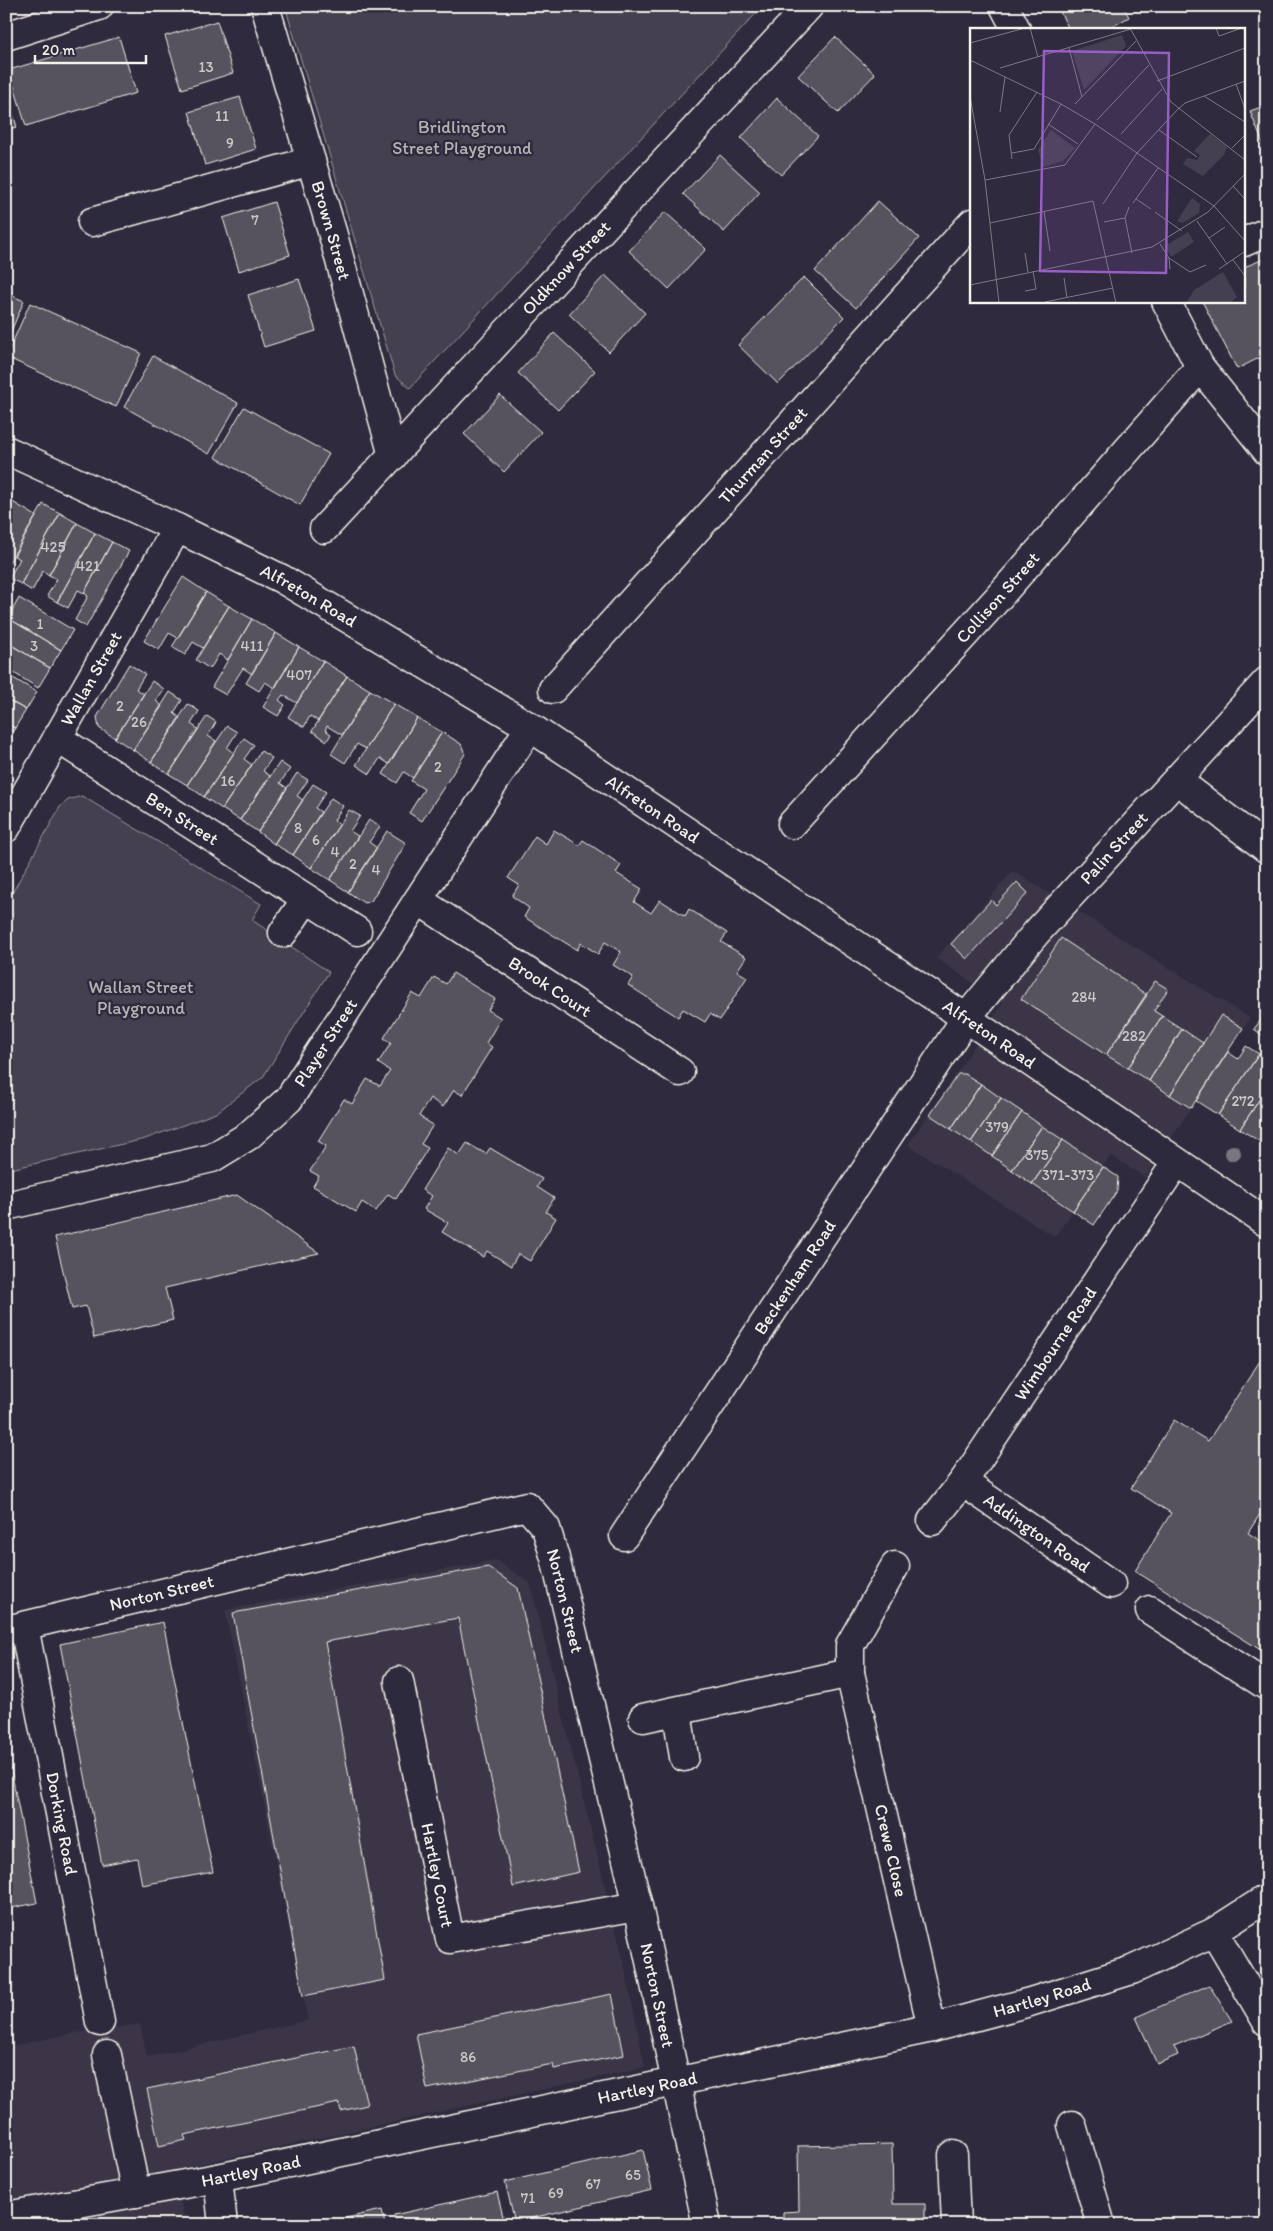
<svg xmlns="http://www.w3.org/2000/svg" width="1273" height="2231" font-family="Itim,sans-serif">
	<style>
		.built { fill: #3b3647 }
		.green { fill: #454050; stroke: #9c989c }
		.building { fill: #56525f; stroke: #f4f1e8 }
		.lines { fill: none; stroke-linecap: round; stroke-linejoin: round }
		.minor-casing { stroke: #f4f1e8; stroke-width: 31 }
		.major-casing { stroke: #f4f1e8; stroke-width: 31 }
		.minor { stroke: #2f2a3d; stroke-width: 28 }
		.major { stroke: #2f2a3d; stroke-width: 28 }
		.tree { fill: #7a757e }
		.labels { text-anchor: middle; stroke-width: 5; stroke-linejoin: round; paint-order: stroke }
		.number-label { font-size: 15px; fill: #ccc9c6 }
		.park-label { font-size: 18px; fill: #b7b3b3; stroke: #2f2a3d }
		.street-label { font-size: 18px; fill: #f4f1e8; stroke: #2f2a3d }
		.inset-road { fill: none; stroke: #7e7a81; stroke-width: 1 }
		.view { fill: #995dc9; fill-opacity: 0.15; stroke: #995dc9; stroke-width: 2.5 }
		.inset-edge { fill: none; stroke: #f4f1e8; stroke-width: 2.5 }
	</style>
	<rect width="100%" height="100%" fill="#2f2a3d"/>
	<filter id="ink" filterUnits="userSpaceOnUse"><feTurbulence type="fractalNoise" baseFrequency=".02" numOctaves="2"/><feDisplacementMap in="SourceGraphic" scale="10" xChannelSelector="R" yChannelSelector="G"/><feConvolveMatrix kernelMatrix="1 2 1 2 8 2 1 2 1" color-interpolation-filters="sRGB"/></filter>
	<g filter="url(#ink)">
		<!-- built -->
		<path class="built" d="M1013 871 1250 1018 1145 1178 1111 1155 1055 1237 908 1145 1003 1003 936 958Z
			M496 1560 530 1583 623 1959 645 2067 173 2170 186 2225H6V2047L76 2033 140 2024 147 2057 308 2020 225 1610Z"/>
		<!-- green -->
		<path class="green" d="M285 6H763L410 388 395 375Z
			M82 796 261 904 252 920 329 972 263 1077 216 1113 145 1139 6 1170V904L60 807 68 800Z"/>
		<!-- building -->
		<path class="building" d="M1057 6H1123L1129 17 1108 29H1069Z
			M217 21 233 73 182 89 165 36Z
			M119 37 136 93 26 126 9 70Z
			M835 37 875 74 838 113 798 76Z
			M6 91 17 127 6 130Z
			M240 97 256 149 205 165 189 112Z
			M777 98 818 136 781 175 741 138Z
			M1267 105V154L1250 111Z
			M720 155 760 192 724 232 683 194Z
			M878 201 919 238 856 308 815 271Z
			M274 202 290 255 239 271 223 218Z
			M665 212 706 249 669 289 629 251Z
			M1264 259 1267 264V354L1237 369 1202 301H1244V267Z
			M605 275 645 313 609 352 569 314Z
			M804 277 844 317 778 384 738 345Z
			M299 279 316 331 264 347 248 295Z
			M6 293 24 301 6 343Z
			M30 303 141 353 116 407 6 357Z
			M554 333 595 371 558 410 518 373Z
			M153 356 238 403 209 454 124 407Z
			M500 395 541 432 504 472 464 434Z
			M244 407 329 454 300 505 215 457Z
			M11 501 36 516 6 568V509Z
			M43 504 60 513 21 584 9 578 20 559 14 556Z
			M60 513 77 523 49 575 43 571 32 591 21 584Z
			M77 523 95 533 57 602 47 596 57 579 49 575Z
			M95 533 112 542 84 593 78 590 68 608 57 602Z
			M112 542 129 551 86 627 75 620 88 596 84 593Z
			M183 577 206 592 178 638 169 633 159 650 144 641Z
			M206 592 229 606 203 648 193 642 185 655 172 647Z
			M19 598 73 630 61 650 8 618Z
			M229 606 252 619 228 660 219 654 210 669 196 660Z
			M8 618 61 650 50 668 6 642Z
			M252 619 276 633 252 674 243 668 226 695 212 687Z
			M276 633 299 647 275 688 265 682 259 691 246 683Z
			M6 642 50 668 38 688 6 668Z
			M299 647 323 661 297 703 283 695 279 700 285 705 278 716 263 707Z
			M323 661 347 676 318 721 310 716 304 727 288 717Z
			M129 664 145 674 136 689 144 694 115 738 99 728 97 717Z
			M6 674 37 692 26 710 6 699Z
			M347 676 370 690 342 735 327 726 325 730 331 734 327 741 312 731Z
			M152 681 164 689 156 701 162 706 133 750 115 738Z
			M370 690 394 704 366 749 357 744 345 763 331 754Z
			M170 692 182 700 174 713 180 718 151 762 133 750Z
			M6 699 26 710 15 728 6 723Z
			M188 704 199 711 191 724 198 729 169 774 151 762Z
			M394 704 417 718 389 764 380 758 370 774 356 765Z
			M207 716 216 722 208 736 216 741 187 785 169 774Z
			M417 718 442 732 413 778 404 772 397 783 383 774Z
			M6 723 15 728 6 743Z
			M227 726 237 732 227 748 234 753 204 797 187 785Z
			M442 732 461 744 465 754 422 821 409 813 424 789 411 781Z
			M244 738 254 745 244 759 252 765 222 809 204 797Z
			M261 751 272 758 263 771 270 776 240 820 222 809Z
			M280 762 290 769 280 783 287 788 258 832 240 820Z
			M297 773 308 780 297 796 303 800 274 844 258 832Z
			M313 784 326 792 315 808 321 812 293 855 274 844Z
			M331 798 343 806 334 820 340 824 311 868 293 855Z
			M349 810 360 816 350 831 358 836 330 880 311 868Z
			M369 820 380 827 369 842 377 848 348 892 330 880Z
			M554 830 579 845 583 840 621 865 616 873 642 889 634 902 651 913 660 900 685 916 689 909 727 933 721 942 746 957 737 971 747 977 720 1020 710 1014 705 1022 683 1009 678 1017 628 985 633 977 613 965 621 952 605 942 598 954 581 943 577 950 524 917 529 908 512 896 519 885 508 878 535 836 546 844Z
			M387 831 406 843 371 901 364 903 348 892Z
			M1017 882 1028 893 967 959 951 944 991 900 996 905Z
			M1061 938 1147 995 1106 1055 1021 999Z
			M453 973 495 999 488 1010 501 1018 486 1043 492 1047 462 1095 454 1090 443 1107 430 1098 419 1116 433 1125 421 1144 428 1148 396 1199 388 1194 376 1211 362 1202 356 1212 313 1186 319 1176 310 1171 326 1146 318 1141 344 1099 352 1104 367 1079 380 1086 390 1071 378 1063 391 1043 384 1038 412 993 421 998 434 977 446 984Z
			M1155 981 1168 989 1154 1011 1162 1016 1128 1068 1106 1055Z
			M1266 1013 1267 1014V1039L1254 1029Z
			M1221 1015 1243 1028 1191 1108 1170 1095Z
			M1162 1016 1182 1029 1149 1081 1128 1068Z
			M1182 1029 1203 1043 1170 1095 1149 1081Z
			M1246 1046 1259 1054 1218 1115 1196 1101 1228 1052 1238 1059Z
			M1259 1054 1267 1059V1073L1265 1076 1267 1077V1088L1240 1129 1218 1115Z
			M958 1074H965L981 1084 951 1129 930 1115Z
			M981 1084 1001 1098 971 1142 951 1129Z
			M1267 1088V1136L1262 1143 1240 1129Z
			M1001 1098 1022 1112 992 1156 971 1142Z
			M1022 1112 1042 1126 1012 1170 992 1156Z
			M1042 1126 1063 1140 1032 1184 1012 1170Z
			M1267 1136V1146L1262 1143Z
			M1063 1140 1103 1167 1073 1211 1032 1184Z
			M467 1143 486 1154 490 1148 542 1179 537 1187 554 1198 546 1212 556 1218 530 1261 518 1254 511 1266 487 1251 483 1257 442 1232 448 1223 424 1209 432 1196 422 1190 448 1148 459 1155Z
			M1103 1167 1118 1177 1117 1191 1094 1225 1073 1211Z
			M237 1195 319 1253 165 1288 173 1320 94 1338 86 1306 72 1309 55 1237Z
			M1267 1350V1503L1248 1533 1267 1545V1555L1259 1567 1267 1572V1654L1135 1571 1171 1513 1131 1488 1174 1420 1208 1441Z
			M488 1567 518 1588 579 1872 513 1887 458 1618 325 1642 385 1980 303 1996 233 1613Z
			M163 1622 213 1872 142 1885 137 1858 102 1865 60 1644Z
			M6 1744 37 1903 6 1909Z
			M1209 1985 1232 2021 1174 2046 1178 2055 1157 2064 1136 2017Z
			M612 1994 624 2055 554 2069 553 2064 427 2089 416 2034Z
			M354 2046 367 2105 341 2111 339 2103 184 2135 186 2140 159 2146 147 2089Z
			M892 2144 893 2204H925V2225H783V2212L799 2211 798 2146Z
			M643 2150 652 2190 515 2222 505 2182Z
			M497 2192 505 2225H396L394 2215Z
			M382 2210 385 2225H315Z"/>
		<g class="lines">
			<!-- minor casing -->
			<g class="minor-casing">
				<g id="minor">
					<path id="s1" d="M265 6 333 235 393 456"/>
					<path d="M1004 6 1016 29"/>
					<path d="M6 36 99 6"/>
					<path d="M92 222 311 161"/>
					<path d="M1244 242 1267 232"/>
					<path d="M1166 301 1200 367 1267 451"/>
					<path id="s2" d="M324 529 809 6"/>
					<path id="s3" d="M553 689 972 223"/>
					<path id="s4" d="M57 738 357 931"/>
					<path d="M1177 780 1267 849"/>
					<path id="s5" d="M792 824 998 598 1200 367"/>
					<path id="s6" d="M6 828 177 528"/>
					<path id="s7" d="M418 900 680 1072"/>
					<path d="M283 933 306 899"/>
					<path id="s8" d="M6 1206 212 1158 248 1136 289 1099 530 727"/>
					<path id="s9" d="M963 1482 1111 1584"/>
					<path id="s10" d="M932 1521 963 1482 1176 1163"/>
					<path id="s11" d="M624 1536 966 1018 1036 933 1267 681"/>
					<path id="s12" d="M895 1566 850 1645V1673L932 2028"/>
					<path d="M1150 1610 1267 1686"/>
					<path id="s13" d="M24 1626 100 2022"/>
					<path id="s14" d="M6 1630 527 1506 546 1528 555 1558 638 1906 707 2225"/>
					<path id="s15" d="M399 1681 450 1939 638 1906"/>
					<path d="M677 1712 684 1757"/>
					<path d="M643 1718 850 1673"/>
					<path d="M1214 1932 1267 2022"/>
					<path d="M107 2055 136 2193"/>
					<path d="M1072 2125 1101 2225"/>
					<path d="M953 2155 956 2225"/>
					<path d="M218 2178 223 2225"/>
					<path id="s16" d="M6 2216 218 2178 932 2028 1030 2002 1132 1970 1214 1932 1267 1898"/>
				</g>
			</g>
			<!-- major casing -->
			<g class="major-casing">
				<g id="major">
					<path id="s17" d="M6 450 177 528 282 579 530 727 966 1018 1267 1223"/>
				</g>
			</g>
			<!-- minor -->
			<use href="#minor" class="minor"/>
			<!-- major -->
			<use href="#major" class="major"/>
		</g>
		<!-- trees -->
		<circle class="tree" cx="1233" cy="1153" r="8"/>
	</g>
	<g class="labels">
		<!-- number labels -->
		<g class="number-label">
			<text x="206" y="72">13</text>
			<text x="222" y="121">11</text>
			<text x="230" y="148">9</text>
			<text x="255" y="225">7</text>
			<text x="53" y="552">425</text>
			<text x="88" y="571">421</text>
			<text x="40" y="629">1</text>
			<text x="34" y="651">3</text>
			<text x="252" y="651">411</text>
			<text x="299" y="680">407</text>
			<text x="120" y="711">2</text>
			<text x="139" y="727">26</text>
			<text x="438" y="772">2</text>
			<text x="228" y="786">16</text>
			<text x="298" y="833">8</text>
			<text x="316" y="845">6</text>
			<text x="335" y="857">4</text>
			<text x="353" y="869">2</text>
			<text x="376" y="875">4</text>
			<text x="1084" y="1002">284</text>
			<text x="1134" y="1041">282</text>
			<text x="1243" y="1106">272</text>
			<text x="997" y="1132">379</text>
			<text x="1037" y="1160">375</text>
			<text x="1068" y="1180">371-373</text>
			<text x="468" y="2062">86</text>
			<text x="633" y="2180">65</text>
			<text x="593" y="2189">67</text>
			<text x="556" y="2198">69</text>
			<text x="528" y="2203">71</text>
		</g>
		<!-- park labels -->
		<g class="park-label">
			<text x="462" y="133">Bridlington<tspan x="462" dy="21">Street Playground</tspan></text>
			<text x="141" y="993">Wallan Street<tspan x="141" dy="21">Playground</tspan></text>
		</g>
		<!-- street labels -->
		<g class="street-label">
			<text dy="6" stroke="none"><textPath href="#s1" startOffset="234">Brown Street</textPath></text>
			<text dy="6" stroke="none"><textPath href="#s2" startOffset="356">Oldknow Street</textPath></text>
			<text dy="6" stroke="none"><textPath href="#s3" startOffset="314">Thurman Street</textPath></text>
			<text dy="6" stroke="none"><textPath href="#s17" startOffset="336">Alfreton Road</textPath></text>
			<text dy="6" stroke="none"><textPath href="#s5" startOffset="306">Collison Street</textPath></text>
			<text dy="6" stroke="none"><textPath href="#s6" startOffset="172">Wallan Street</textPath></text>
			<text dy="6" stroke="none"><textPath href="#s17" startOffset="741">Alfreton Road</textPath></text>
			<text dy="6" stroke="none"><textPath href="#s4" startOffset="149">Ben Street</textPath></text>
			<text dy="6" stroke="none"><textPath href="#s11" startOffset="846">Palin Street</textPath></text>
			<text dy="6" stroke="none"><textPath href="#s7" startOffset="158">Brook Court</textPath></text>
			<text dy="6" stroke="none"><textPath href="#s17" startOffset="1146">Alfreton Road</textPath></text>
			<text dy="6" stroke="none"><textPath href="#s8" startOffset="376">Player Street</textPath></text>
			<text dy="6" stroke="none"><textPath href="#s11" startOffset="310">Beckenham Road</textPath></text>
			<text dy="6" stroke="none"><textPath href="#s10" startOffset="216">Wimbourne Road</textPath></text>
			<text dy="6" stroke="none"><textPath href="#s9" startOffset="90">Addington Road</textPath></text>
			<text dy="6" stroke="none"><textPath href="#s14" startOffset="160">Norton Street</textPath></text>
			<text dy="6" stroke="none"><textPath href="#s14" startOffset="640">Norton Street</textPath></text>
			<text dy="6" stroke="none"><textPath href="#s13" startOffset="201">Dorking Road</textPath></text>
			<text dy="6" stroke="none"><textPath href="#s12" startOffset="301">Crewe Close</textPath></text>
			<text dy="6" stroke="none"><textPath href="#s15" startOffset="198">Hartley Court</textPath></text>
			<text dy="6" stroke="none"><textPath href="#s14" startOffset="1045">Norton Street</textPath></text>
			<text dy="6" stroke="none"><textPath href="#s16" startOffset="1059">Hartley Road</textPath></text>
			<text dy="6" stroke="none"><textPath href="#s16" startOffset="654">Hartley Road</textPath></text>
			<text dy="6" stroke="none"><textPath href="#s16" startOffset="249">Hartley Road</textPath></text>
		</g>
	</g>
	<!-- overview -->
	<g transform="translate(970 28)">
		<rect width="275" height="275" fill="#2f2a3d"/>
		<path d="M152 7 156 18 114 62 102 23ZM81 102 105 120 93 133 73 139 68 122ZM240 106 257 119 254 127 233 148 213 136 217 130 227 132 230 127 224 123ZM222 170 230 176 229 185 212 195 207 193ZM218 204 224 214 201 229 195 218ZM253 244 267 269 260 275H216L224 262Z" fill="#454050"/>
		<path class="inset-road" d="M60 0 68 29M160 0 201 74 275 132M246 0 249 8 272 0M0 15 55 0M99 20 112 69M0 32 91 76 125 96 244 178 275 213M30 40 161 1M187 53 275 20M266 56 275 81M0 68 15 152 29 275M234 68 275 94M105 76 166 13M30 84 35 49M127 92 179 37M78 96 108 116M189 102 227 129M151 106 192 61M262 120 275 107M42 125 64 121 91 76M42 131 39 107 67 64M15 152 95 137 125 96M263 158 274 170M166 171 181 181M163 175 188 140M133 176 167 125 208 81 215 75 275 53M159 179 155 190 162 225M74 183 80 223M185 184 212 203M227 193 257 236M134 194 155 190M20 195 123 173 146 275M239 210 255 199M190 216 199 230 200 241M55 225 58 244M199 230 220 244 236 237M263 232 275 248M249 241 274 224M94 250 97 270M0 257 182 219 238 184 275 146M55 263 66 261 63 243M75 274 143 260"/>
		<path class="view" d="M74 23 199 25 196 245 70 243Z"/>
		<rect width="275" height="275" class="inset-edge"/>
	</g>
	<!-- margin -->
	<rect width="1273" height="2231" fill="none" stroke="#2f2a3d" stroke-width="25"/>
	<rect x="12" y="12" width="1248" height="2206" fill="none" stroke="#f4f1e8" stroke-width="2" filter="url(#ink)"/>
	<!-- scale -->
	<path d="M35 55v8h111v-8" fill="none" stroke="#f4f1e8" stroke-width="2.5"/>
	<text x="42" y="55" font-size="15" fill="#f4f1e8" stroke="#2f2a3d" stroke-width="4" paint-order="stroke">20 m</text>
</svg>
